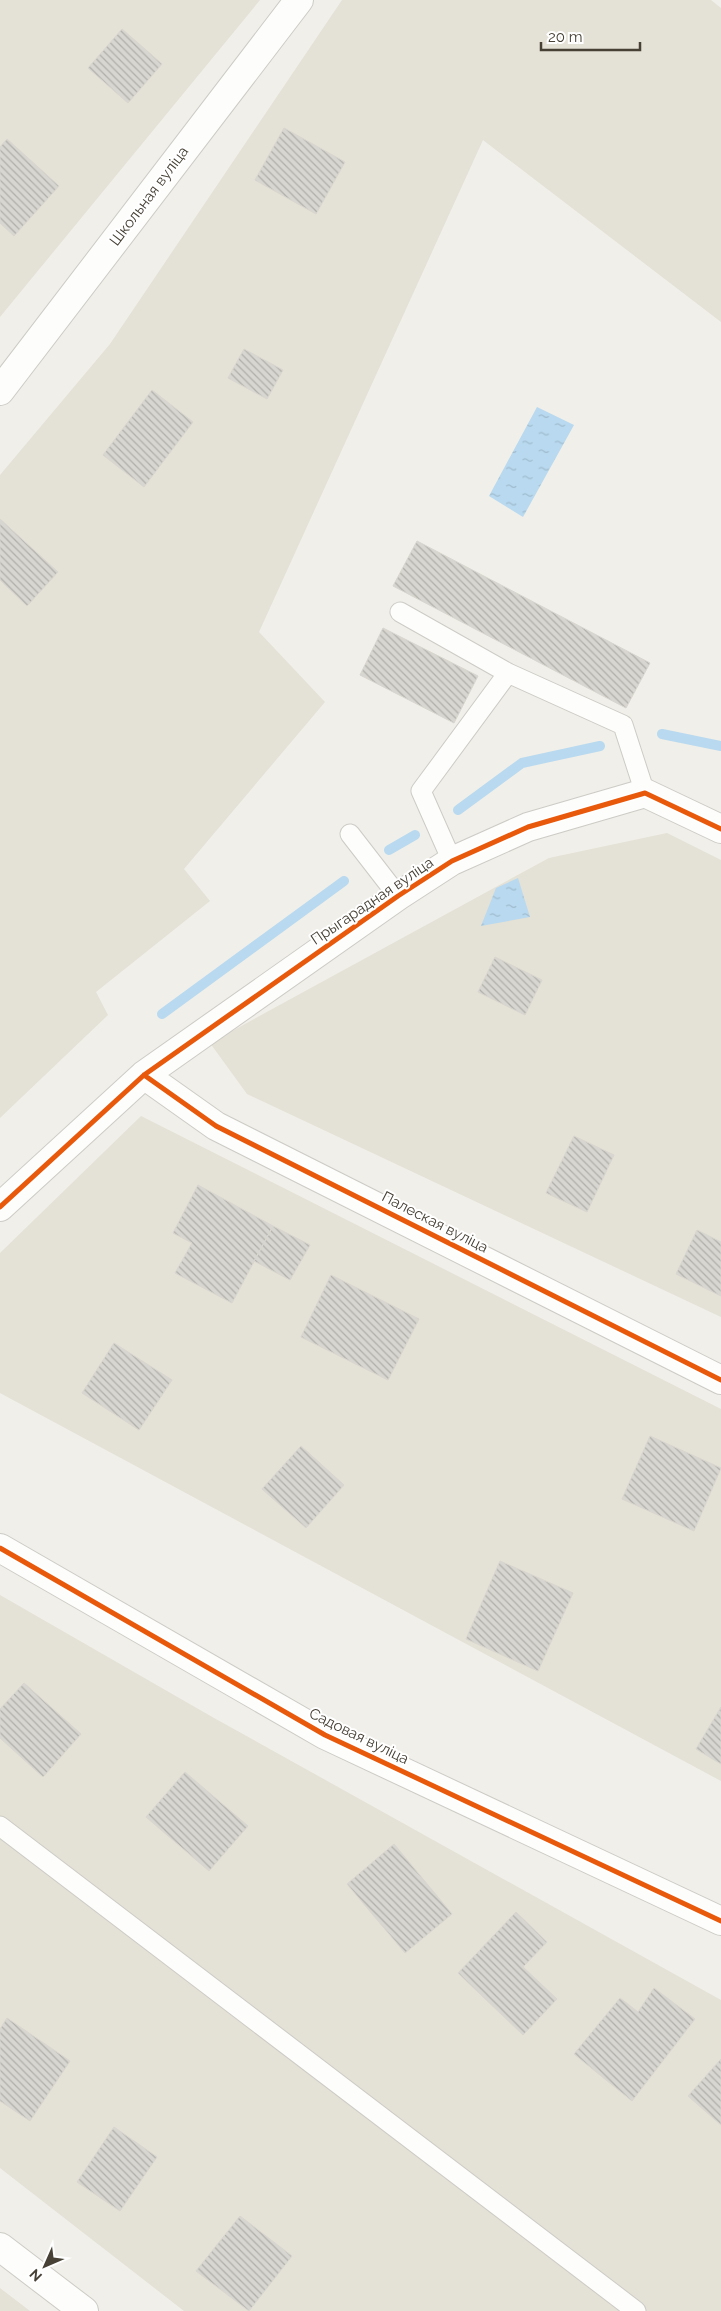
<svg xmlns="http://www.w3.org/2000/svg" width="721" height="2311" font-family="Raleway,sans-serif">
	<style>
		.residential { fill: #e4e1d6 }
		.water { fill: url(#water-ripples) }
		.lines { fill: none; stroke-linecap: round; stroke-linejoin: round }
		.stream { stroke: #b8d9ef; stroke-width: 10 }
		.building { fill: url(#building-back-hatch); stroke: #d8d6cf }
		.service-casing { stroke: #cdcbc5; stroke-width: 21 }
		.minor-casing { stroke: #cdcbc5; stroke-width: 30 }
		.service { stroke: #fdfdfc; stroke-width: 19 }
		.minor { stroke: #fdfdfc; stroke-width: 28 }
		.cycleway-casing { stroke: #fff; stroke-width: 8 }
		.cycleway { stroke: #e8590c; stroke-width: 5 }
		.labels { text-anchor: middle; stroke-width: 4; stroke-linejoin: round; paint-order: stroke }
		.street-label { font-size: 15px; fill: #464035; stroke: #fff }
	</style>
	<defs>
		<pattern id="water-ripples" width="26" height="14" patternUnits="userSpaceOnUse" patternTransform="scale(1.25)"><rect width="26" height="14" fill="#b8d9ef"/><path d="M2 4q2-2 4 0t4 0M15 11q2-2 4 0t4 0" fill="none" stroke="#a0bbce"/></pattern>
		<pattern id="building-back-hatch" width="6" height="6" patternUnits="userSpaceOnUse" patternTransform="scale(1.25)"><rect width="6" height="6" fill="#d8d6d0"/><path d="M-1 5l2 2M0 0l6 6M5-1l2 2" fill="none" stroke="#b1afaa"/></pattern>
	</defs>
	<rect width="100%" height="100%" fill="#f0efe9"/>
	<!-- residential -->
	<path class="residential" d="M0 0H260L0 317Z
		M342 0H711L721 8V322L483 140 259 632 325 702 184 869 210 901 96 992 108 1015 0 1118V475L110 344Z
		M667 833 721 860V1317L247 1094 210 1043 549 858Z
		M141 1116 721 1409V1781L0 1393V1253Z
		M0 1595 214 1718 721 2000V2311H184L0 2168Z
		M0 2288 30 2311H0Z"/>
	<!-- water -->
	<path class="water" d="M537 407 574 425 523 517 489 496Z
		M518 878 530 917 481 926 496 888Z"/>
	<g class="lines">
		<!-- stream -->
		<path class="stream" d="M662 734 721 746
			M458 810 522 763 600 746
			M389 850 415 835
			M162 1014 344 881"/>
	</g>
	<!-- building -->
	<path class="building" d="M122 29 162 64 128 103 88 68Z
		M284 128 345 162 316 214 255 180Z
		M7 139 59 186 14 236 0 223V147Z
		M244 349 283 370 267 399 228 378Z
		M152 390 193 422 144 487 103 455Z
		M0 519 58 572 27 606 0 580Z
		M417 541 650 663 626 708 393 586Z
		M383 628 478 676 454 723 360 675Z
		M495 957 542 980 525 1015 478 992Z
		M574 1136 614 1155 587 1212 546 1193Z
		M198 1185 273 1226 232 1303 175 1273 192 1243 173 1233Z
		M273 1226 310 1245 290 1280 254 1261Z
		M697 1230 721 1242V1296L676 1274Z
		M331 1275 419 1319 388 1380 301 1337Z
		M114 1343 172 1380 139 1430 82 1393Z
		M650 1436 721 1468 694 1531 622 1499Z
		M301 1446 344 1485 306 1528 262 1489Z
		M500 1561 573 1593 538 1671 466 1639Z
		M24 1683 81 1734 43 1777 0 1738V1709Z
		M721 1707V1764L696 1749Z
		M185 1772 248 1826 209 1871 146 1817Z
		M394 1844 452 1914 405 1953 347 1884Z
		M516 1912 547 1942 523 1967 557 1999 523 2035 458 1973Z
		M654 1988 695 2019 632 2101 574 2054 620 1998 638 2012Z
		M7 2018 70 2061 30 2121 0 2101V2029Z
		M721 2059V2125L688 2096Z
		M114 2127 157 2157 120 2211 77 2182Z
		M240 2216 292 2256 249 2311 196 2271Z"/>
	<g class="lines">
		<!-- service casing -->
		<g class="service-casing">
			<path id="service" d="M400 612 508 673 623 725 645 793
				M350 834 398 896
				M452 861 421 791 508 673
				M0 1826 636 2311"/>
		</g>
		<!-- minor casing -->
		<g class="minor-casing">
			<path id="minor" d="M0 391 299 0
				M144 1075 216 1126 721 1380
				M0 1207 144 1075 398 896 452 861 528 827 645 793 721 829
				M0 1548 325 1735 721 1921
				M0 2247 84 2311"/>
		</g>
		<!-- service -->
		<use href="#service" class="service"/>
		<!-- minor -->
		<use href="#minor" class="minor"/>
		<!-- cycleway casing -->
		<g class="cycleway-casing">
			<path id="cycleway" d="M144 1075 216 1126 721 1380
				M0 1207 144 1075 398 896 452 861 528 827 645 793 721 829
				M0 1548 325 1735 721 1921"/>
		</g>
		<!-- cycleway -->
		<use href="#cycleway" class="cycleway"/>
	</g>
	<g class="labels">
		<!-- street labels -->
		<g class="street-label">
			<text transform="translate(149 196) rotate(-53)" y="5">Школьная вуліца</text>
			<text transform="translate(372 901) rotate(-34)" y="5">Прыгарадная вуліца</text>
			<text transform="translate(435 1222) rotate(27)" y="5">Палеская вуліца</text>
			<text transform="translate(359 1736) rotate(26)" y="5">Садовая вуліца</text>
		</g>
	</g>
	<!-- north arrow -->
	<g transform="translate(45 2266) rotate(225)" stroke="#ffffff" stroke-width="4" paint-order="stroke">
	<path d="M0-4L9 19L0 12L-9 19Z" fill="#464035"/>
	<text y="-8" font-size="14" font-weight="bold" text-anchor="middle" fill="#464035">N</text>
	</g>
	<!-- scale -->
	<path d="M541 42v8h99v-8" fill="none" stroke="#464035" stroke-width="2.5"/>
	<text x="548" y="42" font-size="15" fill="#464035" stroke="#ffffff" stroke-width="4" paint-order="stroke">20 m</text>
</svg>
